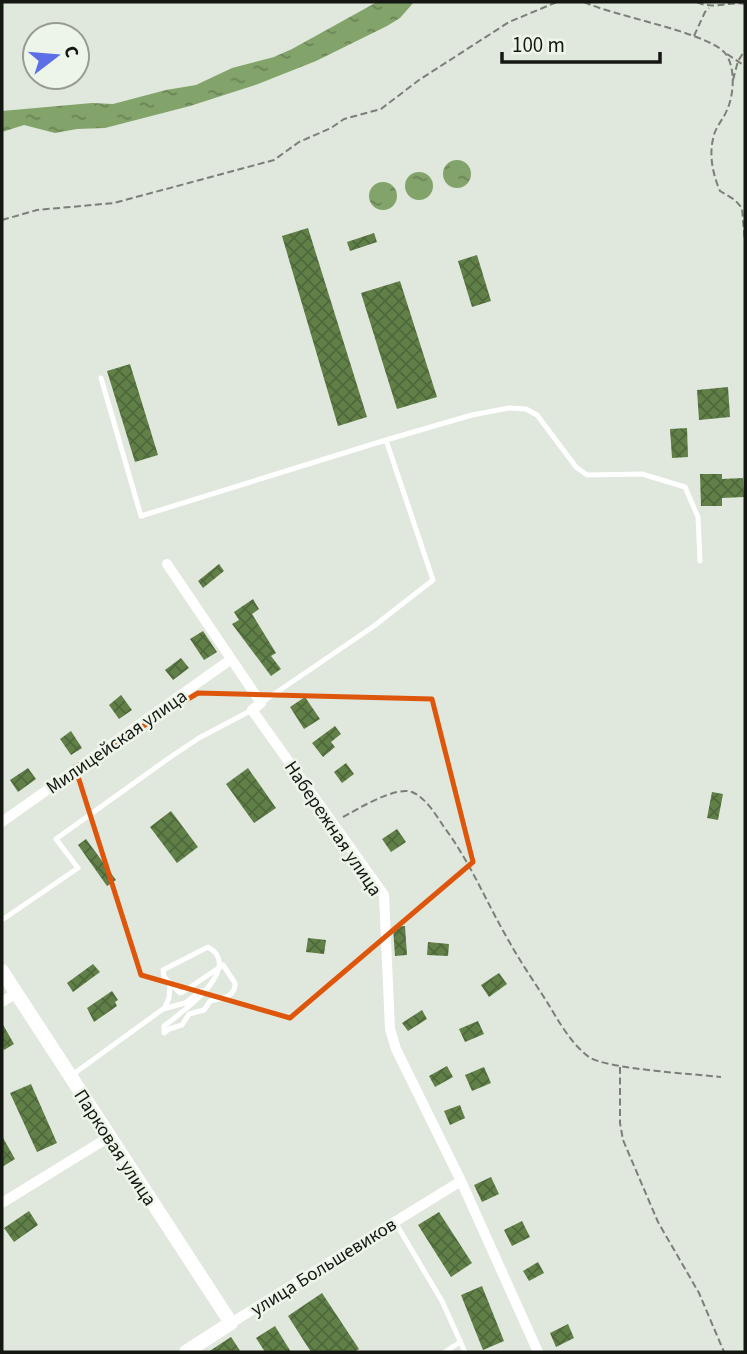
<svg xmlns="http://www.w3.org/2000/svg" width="747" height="1354" font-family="'Source Sans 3',sans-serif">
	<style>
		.water { fill: url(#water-ripples) }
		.building { fill: url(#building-cross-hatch) }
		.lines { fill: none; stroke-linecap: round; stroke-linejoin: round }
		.path { stroke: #7b7f78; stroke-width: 2; stroke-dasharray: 7 3.5; stroke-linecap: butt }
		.service { stroke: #fff; stroke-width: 5 }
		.minor { stroke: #fff; stroke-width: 10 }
		.tertiary { stroke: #fff; stroke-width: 14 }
		.marked { fill: none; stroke: #dd560c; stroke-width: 5; stroke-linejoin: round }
		.labels { text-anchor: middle; stroke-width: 5; stroke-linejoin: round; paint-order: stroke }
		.street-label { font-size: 19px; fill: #151713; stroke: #edf5e9 }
	</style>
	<defs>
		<pattern id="water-ripples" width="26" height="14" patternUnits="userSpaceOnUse" patternTransform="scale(1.75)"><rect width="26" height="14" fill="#82a36a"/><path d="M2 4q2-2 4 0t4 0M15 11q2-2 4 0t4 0" fill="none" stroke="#698456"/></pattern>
		<pattern id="building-cross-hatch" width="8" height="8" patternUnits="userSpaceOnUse" patternTransform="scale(1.75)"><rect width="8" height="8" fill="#618048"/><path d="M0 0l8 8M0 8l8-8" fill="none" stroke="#4f683b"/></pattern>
	</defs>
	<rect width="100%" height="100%" fill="#e0e7dc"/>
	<!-- water -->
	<path class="water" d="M377 2H414L400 18 387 26 316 61 258 84 190 106 105 128 77 129 55 133 24 125 2 132V111L92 103 113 104 166 90 196 85 232 68 274 57 292 49Z
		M443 174a14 14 0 1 1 28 0a14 14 0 1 1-28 0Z
		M405 186a14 14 0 1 1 28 0a14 14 0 1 1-28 0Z
		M369 196a14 14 0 1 1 28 0a14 14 0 1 1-28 0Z"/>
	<!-- building -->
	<path class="building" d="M308 228 367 417 338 426 282 236Z
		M374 233 377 242 350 251 347 242Z
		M477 255 491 301 472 307 458 261Z
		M400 281 437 397 397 409 361 293Z
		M130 364 158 455 135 462 107 371Z
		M728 387 730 417 699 420 697 390Z
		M687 428 688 457 672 458 670 429Z
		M700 474H722V479L743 478 744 497 722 498V506H701Z
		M219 564 224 571 203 588 198 581Z
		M253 599 259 609 252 614 276 653 271 656 281 669 271 676 232 624 239 620 234 612Z
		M203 631 217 652 204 660 190 639Z
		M181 658 189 668 173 680 165 670Z
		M121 695 132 710 119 719 109 705Z
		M305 697 320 719 304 729 290 707Z
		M335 726 341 734 331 742 335 747 323 757 312 743Z
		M71 731 82 748 71 755 60 739Z
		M346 763 354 774 342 783 334 772Z
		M28 768 36 779 18 792 10 780Z
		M248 768 276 808 254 823 226 784Z
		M712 792 723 794 718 820 707 818Z
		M171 811 198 847 177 863 150 827Z
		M397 829 406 842 391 852 382 839Z
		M86 839 116 880 107 886 78 845Z
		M405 926 407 955 395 956 393 927Z
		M308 938 326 940 324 954 306 952Z
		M428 942 449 944 448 956 427 955Z
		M93 964 100 972 73 992 67 983Z
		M499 973 507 984 489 997 481 985Z
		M112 991 118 1000 115 1002 117 1006 94 1022 87 1008Z
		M422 1010 427 1019 408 1031 402 1023Z
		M478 1021 484 1034 465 1042 459 1029Z
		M2 1023 14 1044 4 1050 2 1046Z
		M447 1066 453 1077 435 1087 429 1076Z
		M484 1067 491 1083 472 1091 465 1075Z
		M31 1084 57 1143 37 1152 10 1093Z
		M460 1105 465 1118 450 1125 444 1111Z
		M2 1136 15 1159 2 1167Z
		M491 1177 499 1194 482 1202 474 1185Z
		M29 1211 38 1225 14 1242 4 1228Z
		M439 1212 472 1263 451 1277 418 1225Z
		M522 1221 530 1237 512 1246 504 1230Z
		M538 1262 544 1273 529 1281 523 1271Z
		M482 1286 504 1341 483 1350 461 1295Z
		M322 1293 359 1349 354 1352H311L288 1316Z
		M568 1324 574 1338 556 1347 550 1333Z
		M275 1326 291 1352H265L256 1338Z
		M231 1337 241 1352H208Z"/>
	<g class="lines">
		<!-- path -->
		<path class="path" d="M584 2C613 16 707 32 725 53 736 67 734 95 727 110 723 120 715 127 713 139 709 156 713 175 720 191L735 200 742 208 745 243
			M697 2C713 10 728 1 745 4
			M694 36 705 12 709 8
			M727 54 745 66
			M733 80 738 61 745 50
			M2 220 37 210 114 203 274 160 299 142 331 128 344 119 381 109 419 80 509 22 557 2
			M343 817C358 809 395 786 412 792 426 798 436 815 444 827 471 863 487 904 510 943 521 963 535 983 547 1002 558 1020 571 1044 589 1057 606 1069 695 1074 721 1077
			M620 1067V1123L623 1140 658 1222 699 1293 724 1352"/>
		<!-- service -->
		<path class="service" d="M101 378 141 516 386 440
			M261 703 374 626 433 580 386 440 472 415 509 408 526 409 537 415 576 467 587 475 642 474 685 487 698 517 700 561
			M2 920 78 868 56 839 169 758 199 738 252 710
			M223 965 235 983C236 997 221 999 210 1001L204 1010 189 1014 182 1025 169 1029 164 1033V1026C181 1013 245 968 208 947L163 970 164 977 180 993 183 992 220 967 223 965
			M165 1007 169 998 170 984
			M72 1075 163 1009 185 1003 201 991
			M395 1222 442 1301 465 1352
			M445 1352 460 1342"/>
		<!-- minor -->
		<path class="minor" d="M167 564 261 703 252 710 384 895 390 1029 396 1049 461 1181 538 1352
			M2 822 230 660
			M2 1002 16 993
			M2 1203 109 1137
			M231 1323 461 1181"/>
		<!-- tertiary -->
		<path class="tertiary" d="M2 971 231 1323 186 1352"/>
	</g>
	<!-- marked area -->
	<path class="marked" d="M198 693 432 699 473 862 290 1018 141 975 75 767Z"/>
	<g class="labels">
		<!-- street labels -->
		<g class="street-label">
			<text transform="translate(116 741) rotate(-35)" y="7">Милицейская улица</text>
			<text transform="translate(334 828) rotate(56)" y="7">Набережная улица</text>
			<text transform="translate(116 1147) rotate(57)" y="7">Парковая улица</text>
			<text transform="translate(323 1266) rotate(-32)" y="7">улица Большевиков</text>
		</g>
	</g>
	<!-- border -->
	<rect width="747" height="1354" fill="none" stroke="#151713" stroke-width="7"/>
	<!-- north arrow -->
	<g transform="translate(56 56) rotate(74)"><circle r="33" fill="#edf5e9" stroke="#979c93" stroke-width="2"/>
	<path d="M0-5L12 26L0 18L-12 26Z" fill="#5c6fe6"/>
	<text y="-10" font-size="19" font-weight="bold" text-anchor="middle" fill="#151713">С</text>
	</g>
	<!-- scale -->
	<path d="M502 52v10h158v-10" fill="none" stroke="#151713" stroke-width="3.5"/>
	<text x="512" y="52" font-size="21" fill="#151713" stroke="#edf5e9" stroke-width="5" paint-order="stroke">100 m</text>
</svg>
